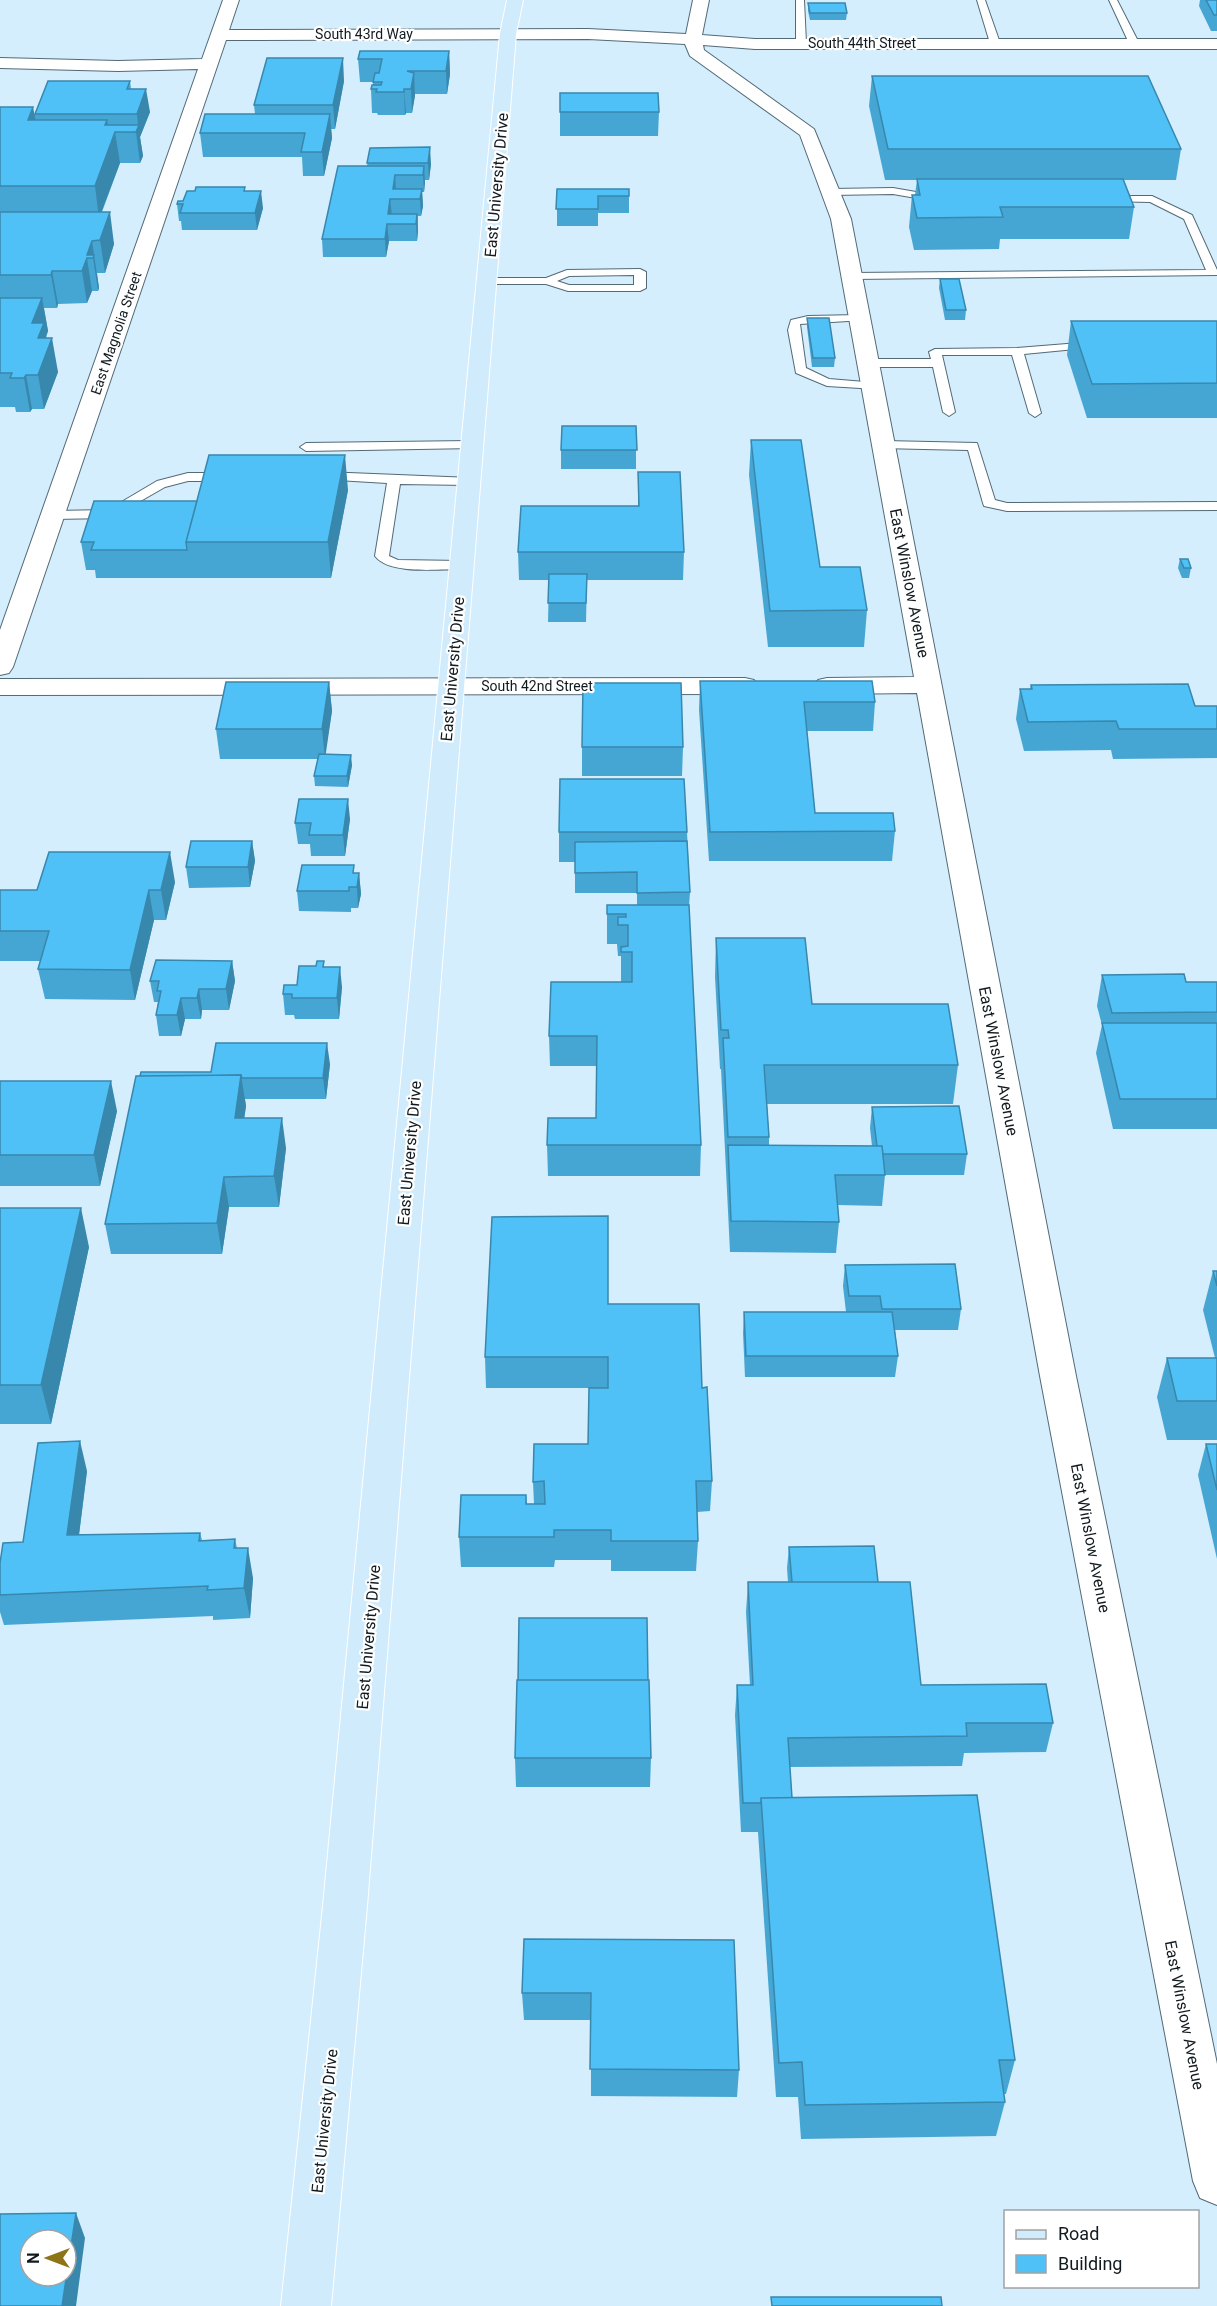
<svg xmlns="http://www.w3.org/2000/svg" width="1217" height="2306" font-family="Roboto,sans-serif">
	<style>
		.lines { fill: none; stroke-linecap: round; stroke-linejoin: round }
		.service-casing { stroke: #536a77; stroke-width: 2 }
		.minor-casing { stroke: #536a77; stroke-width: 2 }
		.primary-casing { stroke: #fff; stroke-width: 2 }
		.service { fill: #fff; fill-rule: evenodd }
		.minor { fill: #fff; fill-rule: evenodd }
		.primary { fill: #d0ebfb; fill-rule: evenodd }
		.wall { fill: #45a6d4 }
		.shaded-wall { fill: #3887ad }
		.building { fill: #50c1f7; stroke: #3887ad; stroke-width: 1.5; fill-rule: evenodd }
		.labels { text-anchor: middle; stroke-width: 4.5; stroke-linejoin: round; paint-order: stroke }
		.far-street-label { font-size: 14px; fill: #111a1f; stroke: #fff }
		.street-label { font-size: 16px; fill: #111a1f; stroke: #fff }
	</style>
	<rect width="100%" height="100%" fill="#d4eefd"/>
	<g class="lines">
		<!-- service casing -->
		<g class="service-casing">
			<path id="service" d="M796 0H804L806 43 801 46 796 43Z
				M977 0H985L1000 43 998 45 990 43Z
				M1109 0H1117L1139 43 1137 45 1129 43Z
				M893 188 939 196 944 199 939 202 893 194 831 195 826 192 831 189Z
				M1108 196H1152L1192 215 1217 270V275L852 279 846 276 852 273 1206 270 1184 219 1150 202 1104 201 1103 199Z
				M640 269 646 272V288L640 291H568L546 284H487L481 281 487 278H546L567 270ZM634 275V285H569L557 281 569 276Z
				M860 315 864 316V320L800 324 806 368 829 379 877 383V389L827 386 796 373 788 330 791 320 808 316Z
				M1092 342 1098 345 1096 347 1024 354 1041 413 1035 417 1029 413 1012 355H942L955 412 949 416 943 412 933 367H868L862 363 868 359H931L929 352 935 349 1017 348Z
				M471 441 475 442 477 445 475 448 306 451 300 447 306 443Z
				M884 441 977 443 995 500 1007 503 1217 502V510L1007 511 984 506 983 503 968 450 880 448 878 445 880 442Z
				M324 472 472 478 474 481 472 484 468 485 400 484 389 556 398 560 461 561 468 565 461 569C439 569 389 575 375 556L387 483 320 479 318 476Z
				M188 473H227L233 477 227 481H188L165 487 111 518 53 519 47 515 53 511 108 510 157 481Z"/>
		</g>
		<!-- minor casing -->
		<g class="minor-casing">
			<path id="minor" d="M223 0H239L229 30 588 29 686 34 693 0H709L702 35 755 39H1217V49H755L703 45 704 50 814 129 851 219 1076 1376 1217 2064V2205L1200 2198 1193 2181 1040 1376 917 693 827 694 818 692 814 686 818 680 827 678 914 677 831 219 800 135 690 56 685 44 588 39 226 40 13 667 9 673 0 675V630L198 69 118 71 0 68V58L118 61 202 59Z
				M745 678 754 680 758 686 754 692 745 694 0 695V679Z"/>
		</g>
		<!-- primary casing -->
		<g class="primary-casing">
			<path id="primary" d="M507 0H523L516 34 367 1906 331 2306H281L323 1906 500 34Z"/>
		</g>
		<!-- service -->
		<use href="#service" class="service"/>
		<!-- minor -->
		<use href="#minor" class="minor"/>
		<!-- primary -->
		<use href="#primary" class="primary"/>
	</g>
	<!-- wall -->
	<path class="wall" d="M1200 0H1217V31H1211L1199 6Z
		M808 3 847 13 846 20H810L808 11Z
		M449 51 450 74 447 94H415L412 113H406L405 115H378L377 113H372L371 89 373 85V82H360L358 59Z
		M872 76 1181 149 1176 180H1124L1134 207 1129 239H1000L999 249 914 250 909 227 912 195H915L917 180H885L869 106Z
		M130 81 131 89 150 112 140 137 143 156 140 163H120L102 212 114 244 105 273H97L99 288 98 291H92L87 303 58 304 57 308H44L48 331 46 338 58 372 44 409H32L30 412H16L15 407H0V107L35 114Z
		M344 81 335 129H331L332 138 324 176H303L302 157H203L200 133 255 114 254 105Z
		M560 112H659L658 136H560Z
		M370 148 431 164 429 180H425L424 192H422L423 206 421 216H418V231L417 241H389L386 257H323L322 239 367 166Z
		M245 187V191L263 208 257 230H182L181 221H179L177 204 183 201 195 191Z
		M557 189H629V213H598V226H557Z
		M940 279 966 310 965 320H945L939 288Z
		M807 318 835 358 834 367H812L807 327Z
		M1071 321H1217V418H1087L1067 355Z
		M636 426V469H561V450Z
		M751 440 820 567 867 610 864 647H768L749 475Z
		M638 472 684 552 683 580H587L586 622H548L549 580H519L518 552 638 506Z
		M348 490 331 578H96L95 570H86L81 542 197 501Z
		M1180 559 1191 568 1189 578H1182L1178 568Z
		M700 681 875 702 873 731H807L815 813 895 831 892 861H709L699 710Z
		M329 682 332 711 325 754 352 765 348 787 315 786 314 776 318 759H220L216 729Z
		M1031 685 1195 706H1217V758L1113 759 1111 750 1024 751 1016 719 1020 689H1030Z
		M582 747H683L682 776H582Z
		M350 819 345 856H311L310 844H298L295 823Z
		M559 832H687L690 892 689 907 701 1145 700 1176H548L547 1145 596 1118 597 1066H550L549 1036 621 982V956H618L617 944H607V905H637V893H575V862H559Z
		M252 841 255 861 250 887 189 888 186 867Z
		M355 873H359L361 894 358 908H351V912L299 911 297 891Z
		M175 882 166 920H154L135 1000 45 999 38 969 40 961H0V890H37Z
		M716 938 812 1004 958 1065 953 1104H767L769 1137V1146H872L870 1128 872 1107 967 1154 964 1175H885L882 1206 838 1205 839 1222 836 1253 730 1252 721 1069H720L715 977Z
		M232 961 235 981 229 1010H202L201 1019H185L181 1036H159L156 1015 158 1002H154L150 981Z
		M325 967 342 987 339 1019H295L294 1015H285L283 994Z
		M1102 975 1186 982H1217V1129H1113L1096 1053 1102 1025 1097 1006Z
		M330 1064 326 1099H245L246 1106 244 1118 286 1148 279 1207H229L222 1254H111L105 1224 211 1072Z
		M0 1081 117 1111 100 1186H0Z
		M0 1208 89 1247 51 1424H0Z
		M845 1265 961 1309 958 1330H895L898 1356 895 1377H745L743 1333 744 1312H846L843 1286Z
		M1213 1271H1217V1440H1167L1157 1397 1167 1358H1215L1203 1310Z
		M608 1304 702 1388 712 1481 710 1511 697 1512 698 1541 696 1571H611V1560H555L554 1567H461L459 1537 526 1495 527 1504H534L533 1482 588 1444 589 1388H486L485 1357Z
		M1206 1444H1217V1559L1198 1475Z
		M87 1471 79 1535 200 1533 202 1540 235 1539 237 1548 253 1578 250 1618 213 1620V1616L4 1625 0 1612V1595L23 1542Z
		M789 1547 878 1582 921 1685 1053 1723 1046 1752 964 1753 962 1766 790 1767 792 1798 1015 2060 1006 2094H1004L1005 2102 996 2136 801 2139 798 2097H776L758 1832H741L735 1715 737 1685H750L746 1612 748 1582H788L787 1568Z
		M648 1680 651 1758 650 1787H516L515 1758Z
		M524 1939 739 2070 737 2097 591 2096V2020H524L522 1993Z"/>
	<!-- shaded-wall -->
	<path class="shaded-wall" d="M449 51 450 74 447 94 446 71Z
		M343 58 344 81 335 129 333 105Z
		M414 73 415 96 412 113 411 89Z
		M146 89 150 112 140 137 143 156 140 163 136 132 138 126 137 114Z
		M404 89 406 113 405 115 404 92Z
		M33 107 39 137 28 120Z
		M330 114 332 138 324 176 322 152Z
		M107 120 111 144 115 132 120 163 99 218 95 186 105 125Z
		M430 147 431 164 429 180 428 163Z
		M424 166 425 183 424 192 423 175Z
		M395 175 396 192 393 189Z
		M422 189 423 206 421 216 420 199Z
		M261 191 263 208 257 230 255 213Z
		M390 199 392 216 388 214Z
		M110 212 114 244 105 273 100 240Z
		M417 214 418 231 417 241 416 224Z
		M387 224 389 241 386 257 385 239Z
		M92 241 99 288 98 291 93 258 87 255Z
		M87 258 92 291 87 303 82 271Z
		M52 271 58 304 57 308 51 275Z
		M42 298 48 331 46 336 48 348 52 338 58 372 44 409 38 375 32 323Z
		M26 375 32 409 30 412 24 378Z
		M345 455 348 490 331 578 328 542Z
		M329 682 332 711 325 759 322 729Z
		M351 755 352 765 348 787 347 776Z
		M348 799 350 819 345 856 343 835Z
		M252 841 255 861 250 887 248 867Z
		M170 852 175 882 166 920 161 890Z
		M359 873 361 894 358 908 357 887Z
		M149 890 154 920 135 1000 130 970Z
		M232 961 235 981 229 1010 226 989Z
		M340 967 342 987 339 1019 337 998Z
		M199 989 202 1010 201 1019 197 998Z
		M181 998 185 1019 181 1036 177 1015Z
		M327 1043 330 1064 326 1099 323 1078Z
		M241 1075 246 1106 240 1149 235 1118Z
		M111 1081 117 1111 100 1186 94 1155Z
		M282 1118 286 1148 279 1207 274 1176Z
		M224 1177 229 1207 222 1254 217 1223Z
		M81 1208 89 1247 51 1424 41 1385Z
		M80 1441 87 1471 75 1566 67 1535Z
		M248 1548 253 1578 250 1618 244 1588Z
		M76 2213 85 2238 76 2306H62Z"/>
	<!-- building -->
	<path class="building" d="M1206 0H1217V15H1214Z
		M808 3H845L847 13H810Z
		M360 51H449L446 71H407L414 73 411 89H404V92H376L377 89H371L372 85H381L382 82H373L375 73H379L382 59H358Z
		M267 58H343L333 105H254Z
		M872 76H1148L1181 149H888Z
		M48 81H130L127 89H146L137 114H35Z
		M560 93H658L659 112H560Z
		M0 107H33L28 120H107L105 125H139L136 132H115L95 186H0Z
		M205 114H330L322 152H301L305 133H200Z
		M430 147 428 163H367L370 148Z
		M338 166H424L423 175H395L393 189H422L420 199H390L388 214H417L416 224H387L385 239H322Z
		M917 179H1123L1134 207H1000L1003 217 917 218 912 195H920Z
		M196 187H245L244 191H261L255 213H180L183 204H177L178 201H183L187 191H195Z
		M557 189H629V196H598V209H556Z
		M0 212H110L100 240 92 241 87 255H94L93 258H87L82 271H52L51 275H0Z
		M940 279H959L966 310H946Z
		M0 298H42L32 323H44L38 338H52L38 375H26L24 378H10L12 373H0Z
		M807 318H829L835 358H813Z
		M1071 321H1217V383L1092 384Z
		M562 426H636L637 450H561Z
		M751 440H801L820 567H860L867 610 770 611Z
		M209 455H345L328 542H186Z
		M638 472H680L684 552H518L521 506H639Z
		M94 501H197L186 542 187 550H91L94 542H81Z
		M1180 559H1188L1191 568H1184Z
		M549 574H587L586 603H548Z
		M700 681H872L875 702H804L815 813H893L895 831 710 832Z
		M226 682H329L322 729H216Z
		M583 683H681L683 747H582Z
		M1188 684 1195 706H1217V729H1119L1116 721 1028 722 1020 689H1032L1031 685Z
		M319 754 351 755 347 776H314Z
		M560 779H684L687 832H559Z
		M299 799H348L343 835H309L311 823H295Z
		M191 841H252L248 867H186Z
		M687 841 690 892 637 893V872L575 873V842Z
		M49 852H170L161 890H149L130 970 38 969 49 931H0V890H37Z
		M302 865H354L353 873H359L357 887H349V891H297Z
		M607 905H689L701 1145H547L548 1118H596L597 1036H549L551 982H632V952H621V947L628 946V925H618V917H626V914H607Z
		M716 938H805L812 1004H948L958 1065H764L769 1137H728L723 1038H729L728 1030H721Z
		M156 960 232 961 226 989H199L197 998H181L177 1015H156L161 991H157L159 981H150Z
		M317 961H324L323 967H340L337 998H292V994H283L284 985H297L299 966H316Z
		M1184 974 1186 982H1217V1012L1112 1013 1102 975Z
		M1102 1023H1217V1099H1120Z
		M216 1043H327L323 1078H242L241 1075 140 1076 141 1072H211Z
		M241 1075 235 1118H282L274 1176 224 1177 217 1223 105 1224 136 1076Z
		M0 1081H111L94 1155H0Z
		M959 1106 967 1154H883L882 1146H877L872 1107Z
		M728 1145 882 1146 885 1175H835L839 1222 731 1221Z
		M0 1208H81L41 1385H0Z
		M608 1216V1304H699L702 1388 707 1387 712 1481H696L698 1541H611V1530H554V1537H459L461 1495H526V1504H545L544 1481 533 1482 534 1444H588L589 1388H608V1357H485L492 1217Z
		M955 1264 961 1309H882L880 1296H849L845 1265Z
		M1213 1271H1217V1286Z
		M744 1312H892L898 1356H746Z
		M1167 1358H1217V1401H1177Z
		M80 1441 67 1535 200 1533 199 1541 235 1539 234 1548H248L244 1588 207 1590 208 1586 0 1595V1563L3 1543 23 1542 38 1443Z
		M1206 1444H1217V1490Z
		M874 1546 878 1582H792L789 1547Z
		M748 1582H910L921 1685 1046 1684 1053 1723H966L967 1736 788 1738 792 1798H761V1803H743L737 1685H753Z
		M519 1618H647L648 1680H518Z
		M517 1680H649L651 1758H515Z
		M977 1795 1015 2060H999L1005 2102 805 2105 802 2062 779 2063 761 1798Z
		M524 1939 734 1940 739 2070 590 2069 591 1993H522Z
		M76 2213 62 2306H0V2214ZM30 2240H66V2276H30Z
		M771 2297H941L942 2306H772Z"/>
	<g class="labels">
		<!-- far-street labels -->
		<g class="far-street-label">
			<text x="364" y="39">South 43rd Way</text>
			<text x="862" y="48">South 44th Street</text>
			<text transform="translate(116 333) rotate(-71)" y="5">East Magnolia Street</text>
			<text x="537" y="691">South 42nd Street</text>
		</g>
		<!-- street labels -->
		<g class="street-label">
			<text transform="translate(496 185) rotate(-85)" y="6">East University Drive</text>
			<text transform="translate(910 583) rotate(79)" y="6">East Winslow Avenue</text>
			<text transform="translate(452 669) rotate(-85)" y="6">East University Drive</text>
			<text transform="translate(999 1061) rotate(79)" y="6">East Winslow Avenue</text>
			<text transform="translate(409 1153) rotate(-85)" y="6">East University Drive</text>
			<text transform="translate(1091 1538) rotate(79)" y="6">East Winslow Avenue</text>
			<text transform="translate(368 1637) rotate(-85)" y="6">East University Drive</text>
			<text transform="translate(1185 2015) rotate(79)" y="6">East Winslow Avenue</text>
			<text transform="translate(324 2121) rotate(-84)" y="6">East University Drive</text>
		</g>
	</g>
	<!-- legend -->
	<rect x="1004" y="2210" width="195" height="78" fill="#ffffff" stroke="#a0a3a5" stroke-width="1.5"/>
	<rect x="1016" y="2230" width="30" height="9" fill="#d0ebfb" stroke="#a0a3a5" stroke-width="1.5"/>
	<text x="1058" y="2240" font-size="18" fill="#111a1f">Road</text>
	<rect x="1016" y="2255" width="30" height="18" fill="#50c1f7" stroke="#a0a3a5" stroke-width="1.5"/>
	<text x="1058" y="2270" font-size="18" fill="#111a1f">Building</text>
	<!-- north arrow -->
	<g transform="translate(48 2258) rotate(270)"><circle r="28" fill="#ffffff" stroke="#a0a3a5" stroke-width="1.5"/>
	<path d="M0-4.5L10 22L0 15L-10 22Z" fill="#8d7418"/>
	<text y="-9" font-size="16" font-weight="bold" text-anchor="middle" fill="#111a1f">N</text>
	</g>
</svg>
